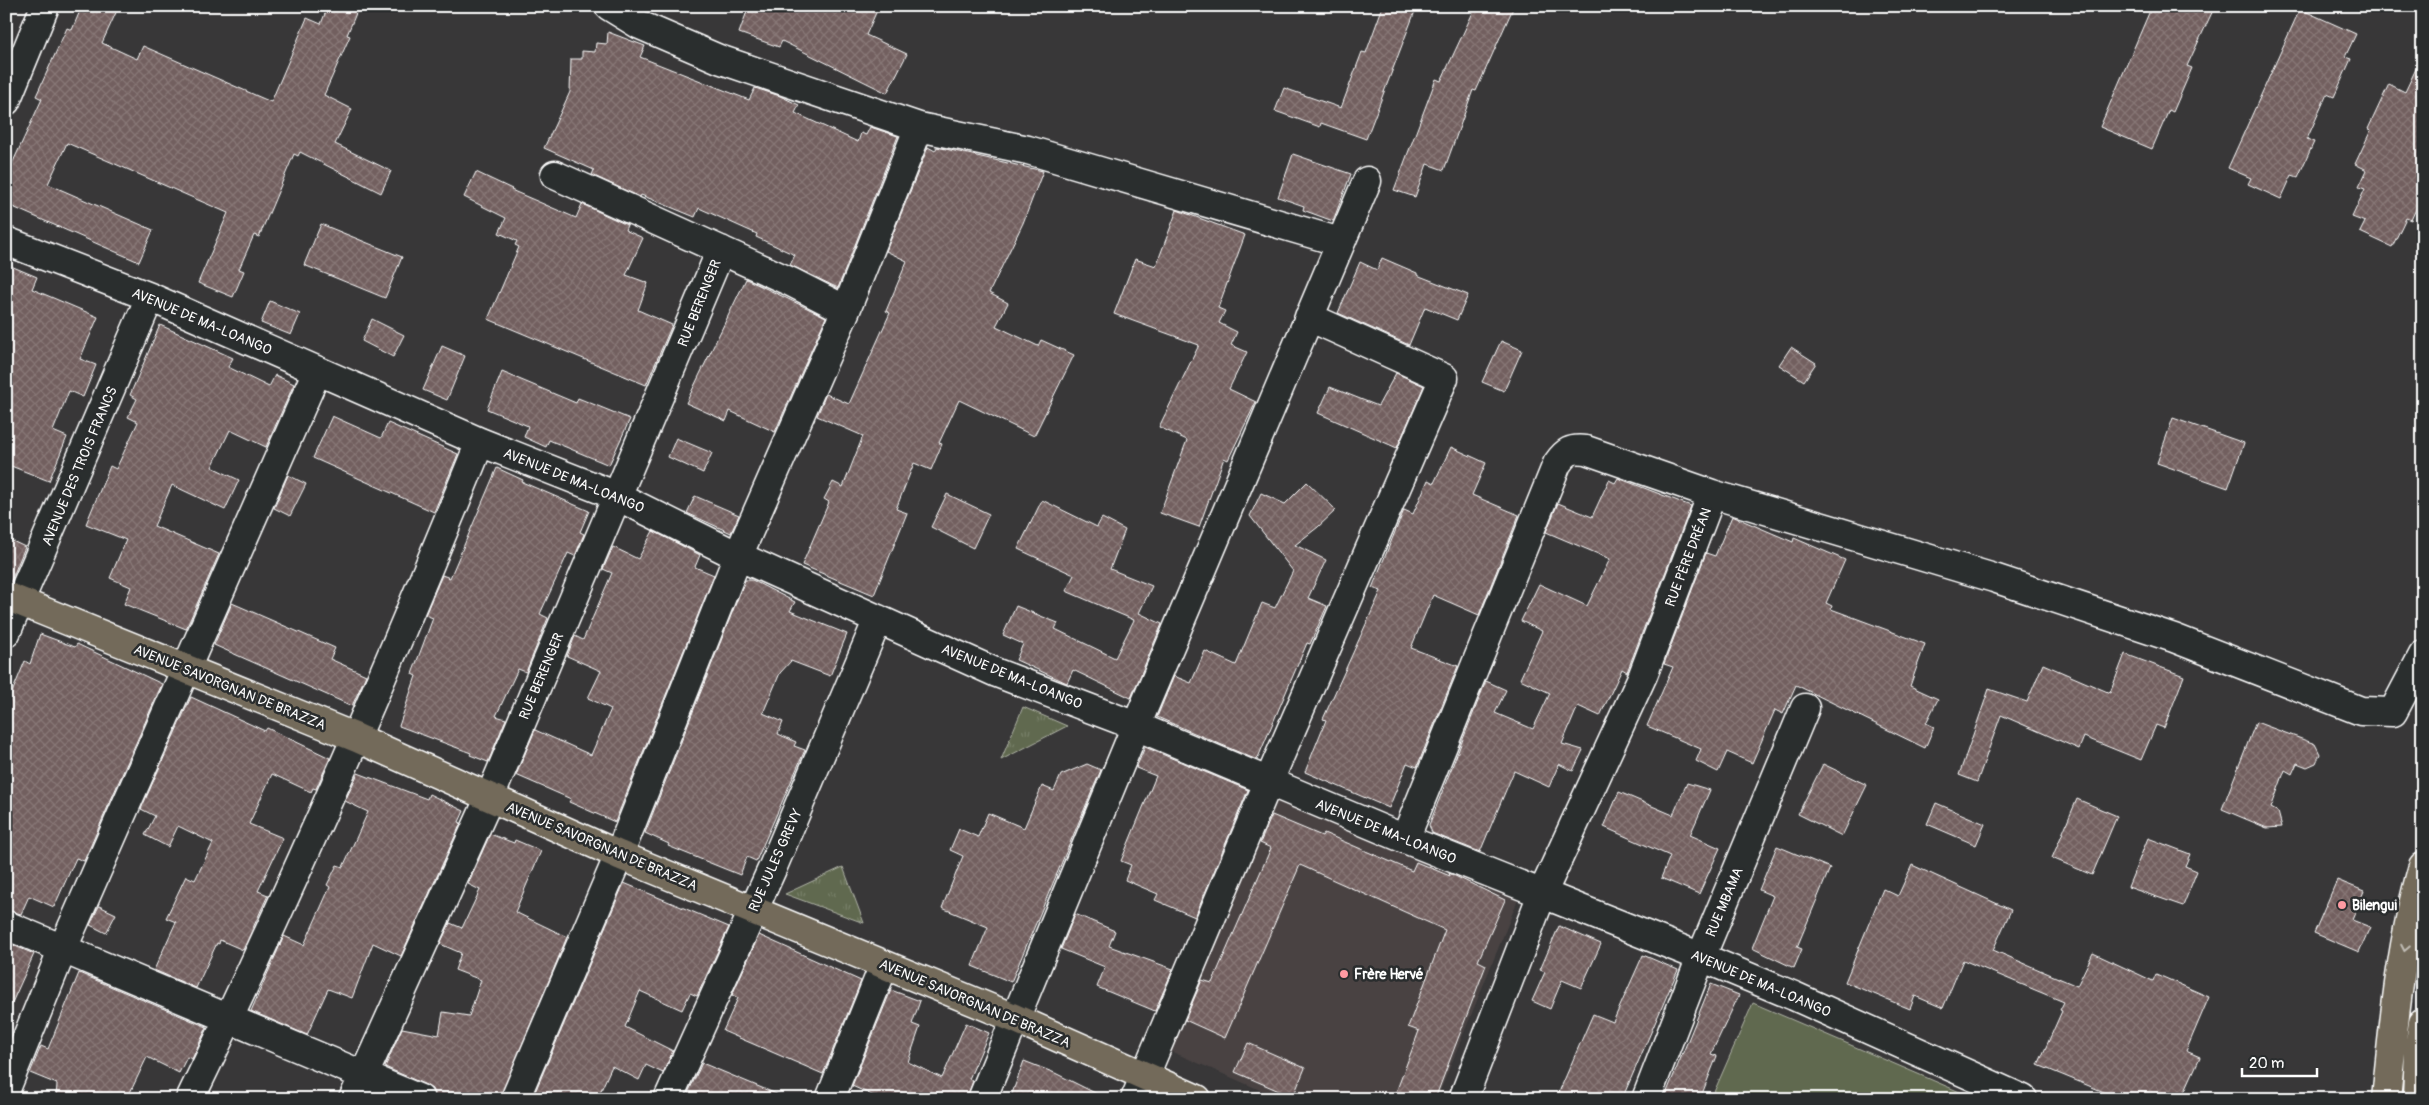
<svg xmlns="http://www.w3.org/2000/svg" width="2429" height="1105" font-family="Pangolin,sans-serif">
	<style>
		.built { fill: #494343 }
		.grass { fill: url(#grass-tufts); stroke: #b0b4a7 }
		.park { fill: #60694f; stroke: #b0b4a7 }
		.building { fill: url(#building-cross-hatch); stroke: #fff }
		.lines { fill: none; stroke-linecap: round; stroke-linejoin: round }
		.minor-casing { stroke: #fff; stroke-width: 31 }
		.major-casing { stroke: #fff; stroke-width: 31 }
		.minor { stroke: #2a2d2e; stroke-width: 28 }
		.major { stroke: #736b5a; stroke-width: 28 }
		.oneway { stroke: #c0bcb5 }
		.poi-dot { fill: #ff9aa2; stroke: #2a2d2e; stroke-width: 2 }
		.labels { text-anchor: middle; stroke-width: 5; stroke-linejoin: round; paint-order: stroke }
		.street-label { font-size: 14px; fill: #fff; stroke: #2a2d2e }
		.poi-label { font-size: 14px; font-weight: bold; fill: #fff; stroke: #2a2d2e; text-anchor: start }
	</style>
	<defs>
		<pattern id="grass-tufts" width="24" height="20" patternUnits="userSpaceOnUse" patternTransform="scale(1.25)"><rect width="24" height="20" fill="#60694f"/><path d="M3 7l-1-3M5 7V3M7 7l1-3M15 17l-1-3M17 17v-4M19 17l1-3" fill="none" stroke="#788069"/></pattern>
		<pattern id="building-cross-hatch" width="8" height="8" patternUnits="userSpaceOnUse" patternTransform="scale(1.25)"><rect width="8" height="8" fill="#725f5e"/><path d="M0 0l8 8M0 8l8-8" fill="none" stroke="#877776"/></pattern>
	</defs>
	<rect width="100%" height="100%" fill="#383738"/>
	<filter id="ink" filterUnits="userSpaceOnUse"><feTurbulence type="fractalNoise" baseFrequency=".02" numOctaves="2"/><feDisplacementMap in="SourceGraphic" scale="10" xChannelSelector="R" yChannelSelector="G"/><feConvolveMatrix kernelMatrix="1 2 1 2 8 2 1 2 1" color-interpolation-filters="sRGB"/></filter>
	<g filter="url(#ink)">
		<!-- built -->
		<path class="built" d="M1275 796 1519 897 1437 1099H1281L1168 1050Z"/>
		<!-- grass -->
		<path class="grass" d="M1023 707 1067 726 1001 760Z
			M843 867 864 923 785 894Z"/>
		<!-- park -->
		<path class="park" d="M1753 1003 1976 1099H1711Z"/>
		<!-- building -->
		<path class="building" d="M82 6H119L102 43 137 59 143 46 271 102 307 18 321 24 328 6H359L347 35 350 36 324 95 352 109 335 144 391 171 381 193 300 152 298 156 294 154 259 237 254 235 239 269 244 271 233 297 198 283 228 213 67 143 48 184 153 230 139 262 6 204V177L42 99 36 96 67 28 72 30Z
			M749 6H879L866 35 907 54 887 93 782 41 779 47 739 33Z
			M1383 6H1417L1366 139 1321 123 1320 127 1275 111 1284 88 1341 108 1362 52 1366 53Z
			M1476 6H1514L1476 91 1473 90 1444 170 1427 164 1415 197 1394 190 1436 79 1441 81Z
			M2152 6H2215L2187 66 2192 68 2173 112 2169 110 2152 149 2100 127Z
			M2300 9 2356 34 2345 57 2351 59 2334 97 2327 94 2307 139 2314 142 2298 177 2292 175 2281 199 2248 184 2251 178 2228 168Z
			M608 32 645 46 640 57 749 100 755 88 780 96 799 105 795 113 858 142 861 133 866 135 870 127 898 136 838 288 790 265 795 255 756 237 757 234 699 208 695 217 641 195 640 197 592 175 594 170 544 148 570 92 571 59H582V51L595 52 596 43 607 44Z
			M2423 54V194L2411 220 2406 218 2392 247 2360 232 2365 222 2352 217 2365 189 2359 187 2367 170 2355 164 2371 130 2368 129 2389 84 2405 92Z
			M928 147 935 151 937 147 1043 171 1023 223 989 293 1008 303 996 326 1038 346 1041 340 1074 355 1034 436 959 400 939 443 942 444 931 470 914 463 896 509 907 513 874 595 802 565 829 502 824 499 833 482 843 487 863 436 817 416 826 394 849 404 890 313 886 311 907 261 886 251Z
			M1293 154 1351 174 1333 221 1303 210 1304 206 1278 197Z
			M476 172 512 189 511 190 576 218 582 204 627 225 625 230 643 238 626 275 648 283 638 310 672 325 646 385 488 319 519 247 515 245 517 241 499 233 506 218 464 197Z
			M1177 210 1245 235 1218 308 1225 311 1219 323 1237 332 1231 345 1247 352 1229 389 1256 402 1228 460 1224 458 1199 527 1160 513 1187 440 1159 427 1199 345 1114 314 1135 259 1156 266Z
			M321 224 402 257 385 298 304 265Z
			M1382 258 1417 273V275L1468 295 1457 320 1425 307 1409 345 1338 313 1360 262 1377 270Z
			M6 264 37 277 32 289 98 317 80 359 96 365 83 397 69 391 53 431 67 437 49 481 6 464Z
			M746 279 826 317 775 432 730 411 726 421 686 403Z
			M270 301 300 314 291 335 261 323Z
			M372 319 404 335 393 357 362 341Z
			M160 325 233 358 228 367 269 387 275 375 294 384 266 447 230 430 212 467 239 480 225 510 172 485 154 526 219 554 186 629 124 604 131 587 110 578 126 540 86 524 110 466 116 469 138 422 128 417 137 399 130 395Z
			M1501 341 1522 350 1504 391 1482 382Z
			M442 346 465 356 447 400 423 390Z
			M1791 347 1816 363 1804 381 1779 365Z
			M502 372 576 403 578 398 630 419 609 465 549 440 546 447 524 437 528 426 487 409Z
			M1396 373 1424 386 1397 448 1318 413 1330 387 1378 406Z
			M332 416 381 438 388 423 458 454 434 512 313 458Z
			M2173 418 2244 443 2228 488 2157 463Z
			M676 438 712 453 703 473 668 457Z
			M1451 447 1486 463 1472 495 1519 515 1479 615 1433 595 1411 648 1458 666 1417 767 1407 763 1389 808 1305 772 1326 720 1323 719 1381 591 1372 588 1404 510 1413 514 1428 480 1434 483Z
			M497 468 523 480 522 482 589 511 580 532 584 534 575 556 568 553 540 614 548 618 526 672 518 669 496 716 506 719 488 762 470 755 471 753 399 726 416 676 412 674 433 618 425 615 442 575 450 578Z
			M288 475 306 484 290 516 274 508Z
			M1618 478 1691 506 1627 672 1622 669 1600 716 1578 706 1562 744 1583 750 1573 771 1559 764 1549 787 1514 771 1480 852 1432 833 1429 825 1486 681 1506 690 1495 713 1533 729 1550 693 1520 679 1542 631 1521 621 1539 584 1587 606 1610 559 1546 532 1558 503 1592 517 1609 480 1615 483Z
			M1307 482 1336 510 1318 527 1295 545 1326 560 1308 598 1327 606 1310 644 1307 643 1257 760 1157 717 1174 676 1191 683 1205 651 1236 665 1262 603 1275 608 1293 571 1250 516 1261 493 1285 504Z
			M947 494 989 514 973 548 931 527Z
			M695 496 739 515 731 533 687 513Z
			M1042 500 1097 527 1102 518 1125 530 1110 569 1152 586 1139 613 1162 624 1131 698 1073 670 1067 683 1016 660 1023 644 1003 635 1016 606 1058 623 1055 629 1115 658 1134 620 1066 591 1074 575 1018 549Z
			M1732 516 1793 542 1794 538 1845 560 1826 603 1832 606 1831 609 1925 644 1910 686 1938 699 1926 723 1934 727 1925 748 1796 685 1783 714 1775 710 1752 763 1727 752 1718 772 1696 761 1701 749 1647 726 1673 667 1664 664 1706 553 1715 556Z
			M653 531 700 555 695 567 714 575 615 822 569 802 571 799 516 775 535 730 591 755 611 709 588 698 601 671 567 656 575 636 583 640 612 573 603 569 613 547 638 559Z
			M6 538 25 547 11 581H6Z
			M745 580H752L795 602 790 611 847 634 830 676 791 661 780 673 763 713 783 722 778 734 796 742 794 746 805 750 756 861 747 857 740 875 668 846 669 844 645 833Z
			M232 603 335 648 330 659 366 675 352 706 214 645Z
			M40 634 75 647 77 644 162 684 84 861 76 858 54 907 29 896 21 914 6 910V707L25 661 30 664Z
			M2125 654 2184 676 2164 728 2156 725 2141 760 2084 737 2079 749 2001 715 1977 782 1959 775 1989 689 2027 702 2043 664 2110 693Z
			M191 697 265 731 267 728 330 758 316 789 313 788 311 792 272 774 249 824 283 838 258 891 268 895 243 950 220 940 219 944 217 943 196 988 154 970 176 922 166 918 186 876 195 880 213 843 178 826 168 847 145 835 155 816 141 809Z
			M2256 722 2315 744 2320 754 2316 763 2307 767 2297 763 2292 774 2285 770 2271 808 2278 812 2282 827 2267 828 2222 809Z
			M1145 747 1248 790 1195 917 1155 900 1158 894 1125 880 1131 865 1121 861 1156 776 1136 768Z
			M1087 764 1101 770 1011 982 972 966 988 927 942 908 963 856 950 850 959 829 978 837 988 813 1024 828 1042 786 1054 791 1061 775Z
			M1823 764 1867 785 1842 836 1798 814Z
			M358 773 427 799 429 794 464 811 459 822 461 823 401 956 373 943 352 998 328 989 307 1035 251 1011 284 936 304 945 330 887 327 885 337 865 343 867 368 812 345 801Z
			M1687 783 1710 790 1690 835 1720 848 1699 894 1661 878 1670 856 1604 827 1619 792 1673 815Z
			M2077 799 2117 816 2092 875 2052 858Z
			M1936 803 1985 824 1976 845 1927 824Z
			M1272 815 1322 836 1324 833 1412 871 1416 862 1450 876 1449 873 1505 900 1478 961 1486 965 1435 1099H1406L1395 1095 1419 1031 1408 1027 1445 930 1300 865 1225 1038 1185 1020 1202 980 1212 983 1271 848 1260 843Z
			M490 834 514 843 515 840 541 851 515 912 567 937 500 1099H442L435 1096 432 1089 426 1085 385 1067 402 1028 439 1035 443 1012 469 1016 481 980 455 970 461 953 440 944 450 923 462 928 480 890 468 884Z
			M2148 838 2190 854 2185 866 2197 871 2183 906 2128 887Z
			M1777 846 1830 868 1797 947 1802 949 1794 968 1752 948 1773 896 1759 890Z
			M1912 865 2011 910 1993 950 2077 986 2093 953 2153 981 2156 974 2209 997 2186 1051 2200 1057 2181 1099H2121L2038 1065 2062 1011 2060 1010 2064 1002 1963 960 1943 1008 1915 996 1910 1009 1845 982 1883 889 1898 896Z
			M2337 880 2364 891 2352 920 2370 927 2359 952 2314 933Z
			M624 883 729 927 697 996 690 993 682 1010 640 991 625 1027 673 1051 663 1073 646 1065 639 1080 612 1066 597 1099H532Z
			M99 906 116 914 106 933 90 925Z
			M1075 914 1115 931 1109 946 1173 969 1155 1011 1097 987 1105 967 1061 949Z
			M1559 926 1601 944 1581 988 1562 980 1550 1009 1532 1001 1545 972 1540 970Z
			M759 935 861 981 823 1074 723 1031 738 998 732 995Z
			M6 942 34 954 6 1016Z
			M1643 955 1678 970 1622 1099H1556L1593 1014 1613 1022Z
			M79 973 207 1027 192 1059 187 1057 179 1073 147 1057 127 1099H56L57 1084 30 1073 41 1046 48 1049Z
			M1711 984 1739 995 1711 1054 1717 1056 1700 1099H1664Z
			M891 990 920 1001 912 1024 920 1027 908 1062 942 1078 966 1023 989 1033 969 1079 973 1081 967 1099H881L852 1086Z
			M1248 1043 1305 1068 1293 1097 1235 1072Z
			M1024 1061 1055 1073 1107 1099H1010Z
			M702 1063 786 1098V1099H700L688 1093Z"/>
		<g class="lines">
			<!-- minor casing -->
			<g class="minor-casing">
				<path id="minor" d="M609 6 640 25 719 59 919 127 1028 150 1340 242
					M6 101 45 6
					M555 175 791 282 846 310
					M6 241 150 297 480 442 617 496 738 556 997 673 1136 726 1405 839 1701 957 1794 996 2023 1099
					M6 633 150 297
					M1405 839 1557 464C1566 451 1571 448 1586 450L1712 494 1994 578 2174 638 2361 711 2393 712 2423 655
					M6 925 420 1099
					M6 1089 63 948 317 371
					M190 1099C295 883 390 664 480 442
					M353 1099 490 797 721 250
					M515 1099 619 855 738 556 846 310 919 127
					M668 1099 772 869 878 619
					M830 1099 884 965
					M982 1099 1136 726 1367 181
					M1135 1099 1268 783 1444 378 1309 317
					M1463 1099 1542 894 1643 675 1712 494
					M1646 1099 1701 957 1805 708"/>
			</g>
			<!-- major casing -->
			<g class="major-casing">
				<path id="major" d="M6 596 357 738 619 855 1014 1018 1197 1099
					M2386 1099C2394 1021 2401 942 2423 866
					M2417 1099 2419 1049 2423 1023"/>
			</g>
			<!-- minor -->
			<use href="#minor" class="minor"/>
			<!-- major -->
			<use href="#major" class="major"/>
		</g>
		<!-- one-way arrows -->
		<defs><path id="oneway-chevron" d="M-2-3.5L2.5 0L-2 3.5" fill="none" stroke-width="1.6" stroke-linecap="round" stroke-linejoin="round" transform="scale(1.25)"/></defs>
		<use class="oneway" href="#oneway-chevron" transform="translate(2405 948) rotate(101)"/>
	</g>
	<!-- markers -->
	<g class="poi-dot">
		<circle cx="2342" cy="905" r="5"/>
		<circle cx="1344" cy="974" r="5"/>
	</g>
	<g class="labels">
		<!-- street labels -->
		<g class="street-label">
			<text transform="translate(699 303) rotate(-68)" y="5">RUE BERENGER</text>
			<text transform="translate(202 321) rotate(23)" y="5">AVENUE DE MA-LOANGO</text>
			<text transform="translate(79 466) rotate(-67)" y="5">AVENUE DES TROIS FRANCS</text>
			<text transform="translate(574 480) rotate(22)" y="5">AVENUE DE MA-LOANGO</text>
			<text transform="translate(1688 557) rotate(-69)" y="5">RUE PÈRE DRÉAN</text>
			<text transform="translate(541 676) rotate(-67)" y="5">RUE BERENGER</text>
			<text transform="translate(1012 676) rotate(22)" y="5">AVENUE DE MA-LOANGO</text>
			<text transform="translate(230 687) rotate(22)" y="5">AVENUE SAVORGNAN DE BRAZZA</text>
			<text transform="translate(1386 831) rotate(22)" y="5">AVENUE DE MA-LOANGO</text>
			<text transform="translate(602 846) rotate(23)" y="5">AVENUE SAVORGNAN DE BRAZZA</text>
			<text transform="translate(775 860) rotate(-66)" y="5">RUE JULES GREVY</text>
			<text transform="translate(1724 902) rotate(-67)" y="5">RUE MBAMA</text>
			<text transform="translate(1761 983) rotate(23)" y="5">AVENUE DE MA-LOANGO</text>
			<text transform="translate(975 1003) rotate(23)" y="5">AVENUE SAVORGNAN DE BRAZZA</text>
		</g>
		<!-- poi labels -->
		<g class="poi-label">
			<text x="2352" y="910">Bilengui</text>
			<text x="1354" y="979">Frère Hervé</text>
		</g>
	</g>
	<!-- margin -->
	<rect width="2429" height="1105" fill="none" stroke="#2a2d2e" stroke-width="25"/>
	<rect x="12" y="12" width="2404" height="1080" fill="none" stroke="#fff" stroke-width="2" filter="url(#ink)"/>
	<!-- scale -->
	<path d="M2242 1068v8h75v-8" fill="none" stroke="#ffffff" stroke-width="2.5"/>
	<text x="2249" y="1068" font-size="15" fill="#ffffff" stroke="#2a2d2e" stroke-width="4" paint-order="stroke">20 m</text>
</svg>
